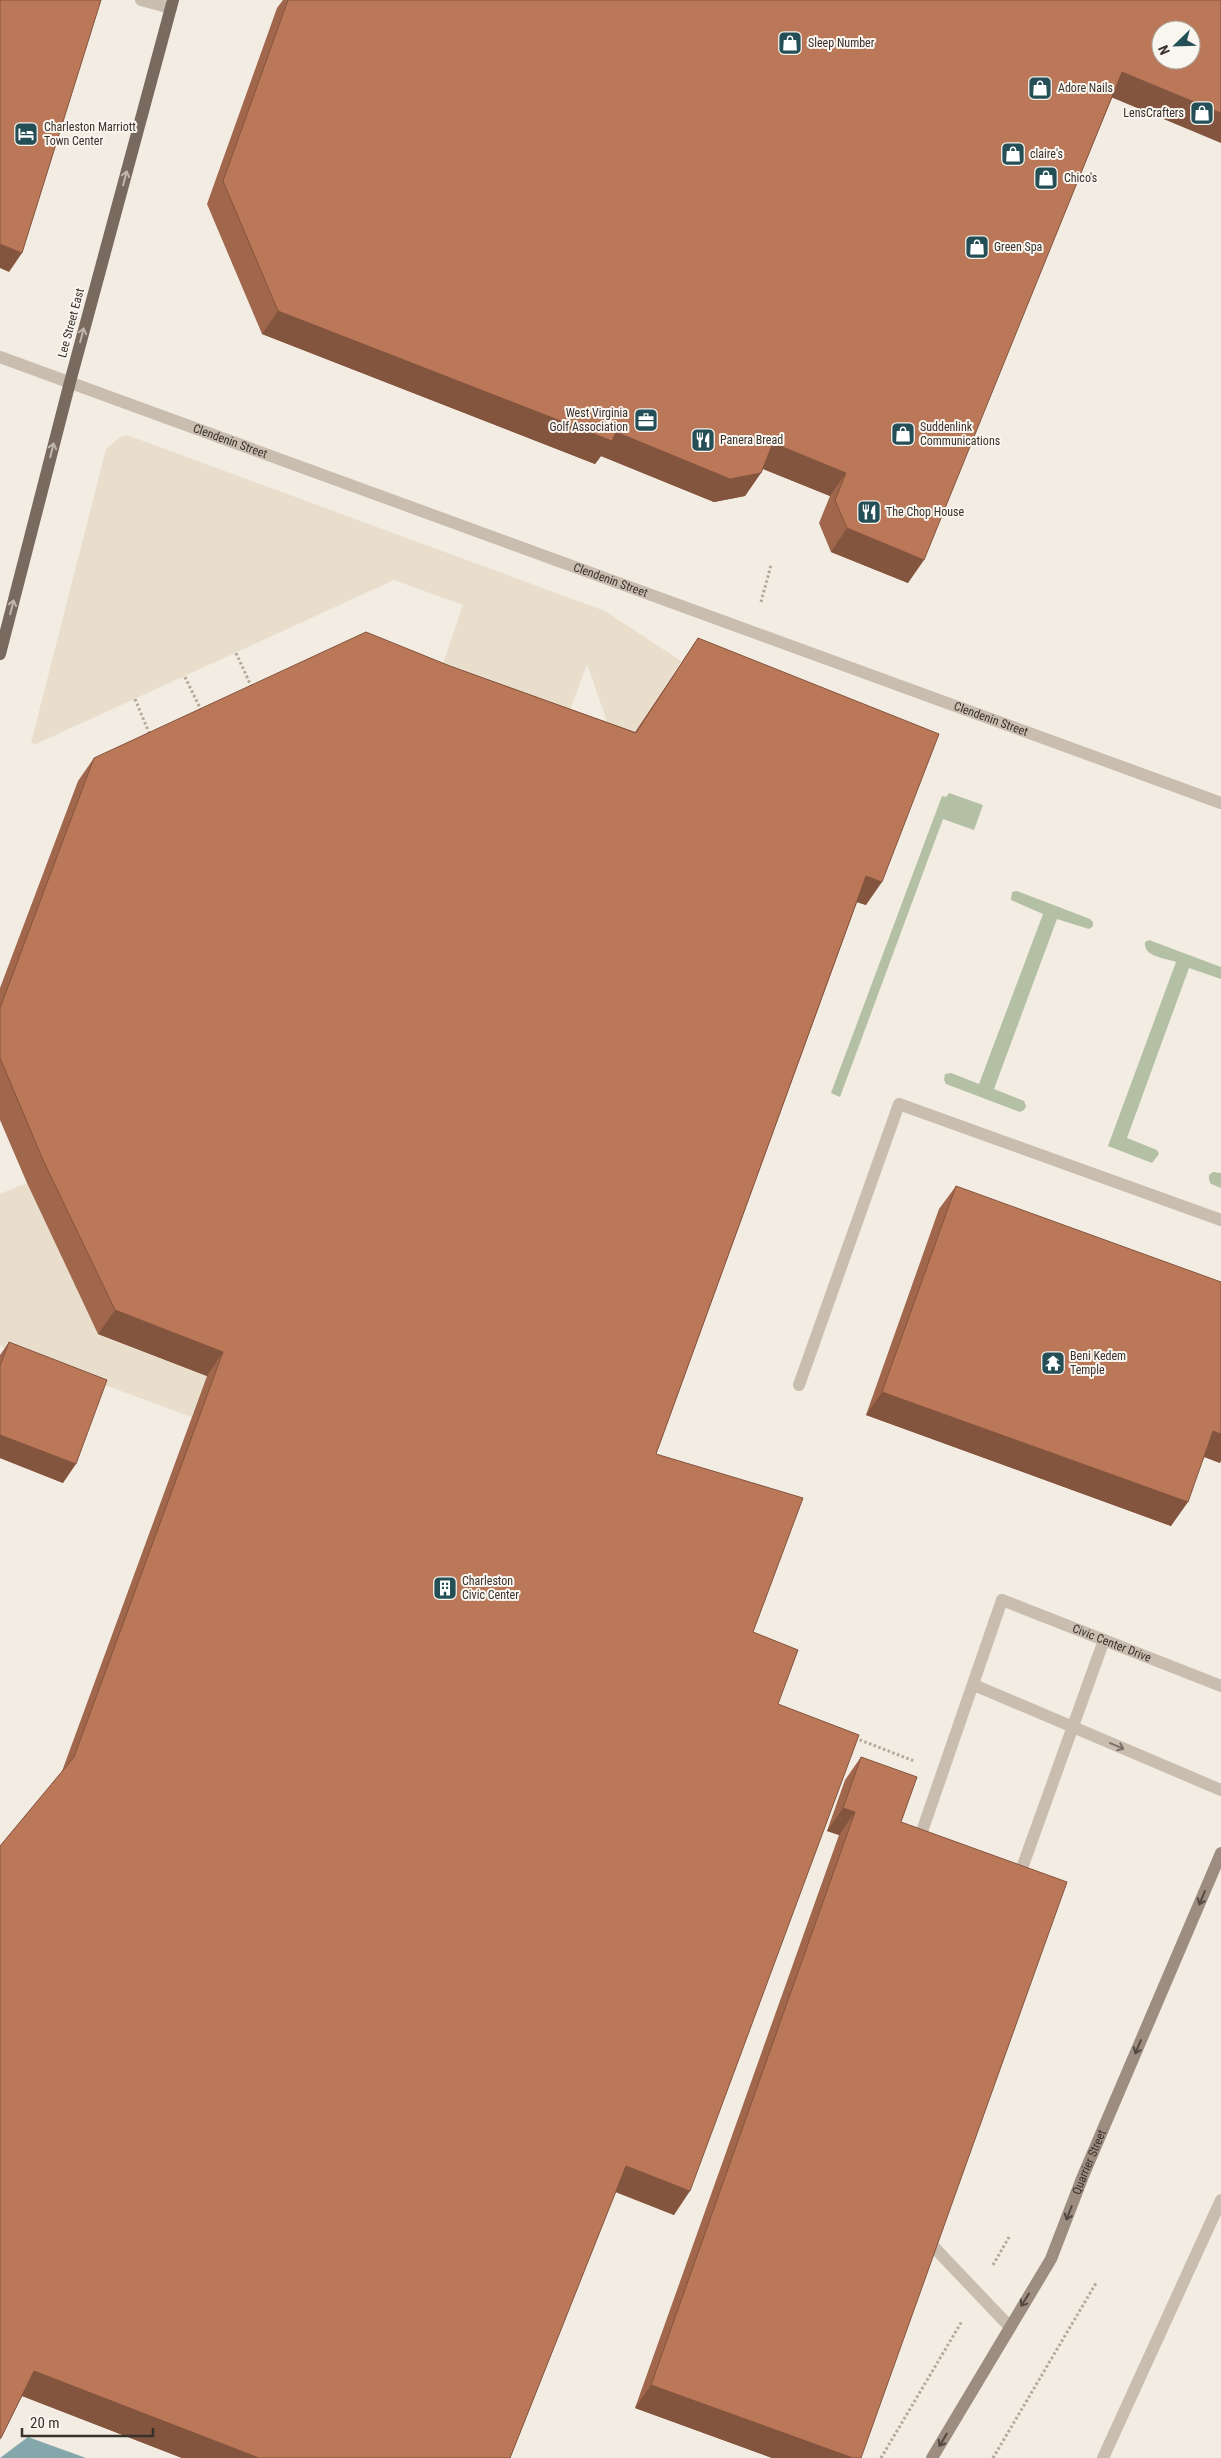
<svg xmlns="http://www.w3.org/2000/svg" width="1221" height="2458" font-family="'Roboto Condensed',sans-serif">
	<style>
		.green { fill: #b4c0a3 }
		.plaza { fill: #e8decb }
		.water { fill: #84a7ac }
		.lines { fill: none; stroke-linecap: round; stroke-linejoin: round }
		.path { stroke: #b5a899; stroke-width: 3; stroke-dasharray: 2.5 2.5; stroke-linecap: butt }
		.service { stroke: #c9bdaf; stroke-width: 12 }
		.minor { stroke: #c9bdaf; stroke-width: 12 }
		.tertiary { stroke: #c9bdaf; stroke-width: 12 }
		.secondary { stroke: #9d8d80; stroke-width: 12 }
		.primary { stroke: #796a5f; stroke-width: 12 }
		.wall { fill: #a1674c }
		.shaded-wall { fill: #83543e }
		.building { fill: #bb7858; stroke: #83543e; fill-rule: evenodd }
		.oneway { stroke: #bfb7ae }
		.oneway2 { stroke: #7a7067 }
		.oneway3 { stroke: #524841 }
		.labels { text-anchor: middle; stroke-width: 4; stroke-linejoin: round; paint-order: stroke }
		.poi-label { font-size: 12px; fill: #39312c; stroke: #f9f6ef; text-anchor: start }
		.street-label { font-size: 12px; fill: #39312c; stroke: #f9f6ef }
	</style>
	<rect width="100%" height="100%" fill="#f2ece3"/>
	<!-- green -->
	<path class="green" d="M949 793 983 805 974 830 943 819 840 1097 831 1093 942 796 946 797Z
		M1017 891 1090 919 1093 922V926L1089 929 1057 919 994 1089 1024 1101 1026 1106 1024 1110 1020 1112 946 1084 944 1080 945 1074 951 1073 979 1084 1043 914 1011 900 1012 892Z
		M1149 940 1221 967V979L1189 968 1127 1138 1157 1150 1159 1154 1152 1163 1108 1146 1176 962C1165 958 1143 957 1145 942Z
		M1213 1172 1221 1173V1188L1211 1184 1209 1180V1175Z"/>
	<!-- plaza -->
	<path class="plaza" d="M127 435 605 611 681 661 619 756 587 664 561 735 434 690 463 605 394 580 36 744 31 743 106 449 120 437Z
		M27 1183 207 1376 191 1417 0 1346V1194Z"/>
	<!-- water -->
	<path class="water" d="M28 2437 86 2458H0Z"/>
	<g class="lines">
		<!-- path -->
		<path class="path" d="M761 602 771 565
			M236 653 252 688
			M185 677 202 712
			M135 699 150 735
			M855 1738 914 1761
			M993 2265 1009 2237
			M881 2458 962 2321
			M993 2458 1096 2283"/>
		<!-- service -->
		<path class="service" d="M141 0 171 8
			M799 1385 899 1104 1221 1220
			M974 1685 1221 1790
			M917 1846 1002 1600
			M1017 1882 1104 1640
			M930 2243 1009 2326
			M1103 2458 1221 2200"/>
		<!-- minor -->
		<path class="minor" id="s1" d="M1002 1600 1221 1686"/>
		<!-- tertiary -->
		<path class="tertiary" id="s2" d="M0 357 1221 803"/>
		<!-- secondary -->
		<path class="secondary" id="s3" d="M932 2458 1051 2259 1083 2176 1221 1853"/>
		<!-- primary -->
		<path class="primary" d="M0 654 70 382 173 0"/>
	</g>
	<!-- wall -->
	<path class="wall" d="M283 0H1221L1112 98 908 583 831 552 819 523 830 496 763 469 745 496 714 502 601 456 595 464 262 334 207 204 277 8Z
		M698 638 866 905 857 902 656 1454 753 1632 778 1704 674 2215 615 2192 510 2458H182L22 2396 0 2440V1846L61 1774 207 1376 98 1334 27 1183 0 1120V988L78 781 94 758 450 666 635 732Z
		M956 1186 1220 1463 1204 1457 1171 1526 866 1415 939 1209Z
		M9 1342 63 1483 0 1458V1355Z
		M861 1757 901 1822 861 2458H772L635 2408 839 1835 827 1831 845 1780Z"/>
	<!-- shaded-wall -->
	<path class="shaded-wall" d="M1122 72 1221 113V143L1106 95Z
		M0 244 22 253 9 272 0 268Z
		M278 311 616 432 761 473 745 496 714 502 601 456 595 464 262 334Z
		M773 443 846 473 830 496 756 466Z
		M847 528 924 560 908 583 831 552Z
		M866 876 882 882 866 905 850 900Z
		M115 1310 223 1352 207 1376 98 1334Z
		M882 1392 1188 1502 1171 1526 866 1415Z
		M1213 1431 1221 1434V1461L1220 1463 1197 1454Z
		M0 1435 76 1464 63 1483 0 1458Z
		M843 1808 855 1812 839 1835 827 1831Z
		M626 2166 690 2191 674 2215 609 2189Z
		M34 2371 259 2458H182L17 2394Z
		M651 2385 853 2458H772L635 2408Z"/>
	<!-- building -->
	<path class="building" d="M0 0H101L22 253 0 244Z
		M288 0H1221V113L1122 72 924 560 847 528 835 500 846 473 773 443 761 473 730 479 616 432 612 441 278 311 223 181ZM1161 30H1191V60H1161Z
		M366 632 450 666 636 733 698 638 939 734 882 882 866 876 656 1454 803 1498 753 1632 798 1650 778 1704 859 1735 690 2191 626 2166 510 2458H259L34 2371 1 2438 0 2437V1846L74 1757 223 1352 115 1310 43 1160 0 1058V1008L94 758Z
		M956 1186 1221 1282V1434L1213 1431 1188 1502 882 1392Z
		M9 1342 107 1380 76 1464 0 1435V1366Z
		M861 1757 917 1777 901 1822 1067 1882 861 2458H853L651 2385 855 1812 843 1808Z"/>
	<!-- one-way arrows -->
	<defs><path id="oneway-shaft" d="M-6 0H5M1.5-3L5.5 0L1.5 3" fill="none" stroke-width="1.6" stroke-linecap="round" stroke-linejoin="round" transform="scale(1.25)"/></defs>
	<g class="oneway">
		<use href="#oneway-shaft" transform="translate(125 178) rotate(-75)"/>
		<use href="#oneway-shaft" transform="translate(82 335) rotate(-75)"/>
		<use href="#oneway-shaft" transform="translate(52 450) rotate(-76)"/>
		<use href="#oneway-shaft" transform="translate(12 607) rotate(-76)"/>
	</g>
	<use class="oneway2" href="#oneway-shaft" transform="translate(1117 1746) rotate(23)"/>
	<g class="oneway3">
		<use href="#oneway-shaft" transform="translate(1202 1898) rotate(113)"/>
		<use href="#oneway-shaft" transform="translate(1138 2047) rotate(113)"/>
		<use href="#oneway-shaft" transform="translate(1069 2213) rotate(111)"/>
		<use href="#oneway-shaft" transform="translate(1025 2300) rotate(122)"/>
		<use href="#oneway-shaft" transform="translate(943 2440) rotate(120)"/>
	</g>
	<!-- icons -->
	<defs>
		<g id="shop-square" transform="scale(1.25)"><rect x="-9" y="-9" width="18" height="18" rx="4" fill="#254f57" stroke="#f9f6ef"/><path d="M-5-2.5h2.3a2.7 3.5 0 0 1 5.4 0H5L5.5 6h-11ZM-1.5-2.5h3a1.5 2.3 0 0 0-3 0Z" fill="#fff"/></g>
		<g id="hotel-square" transform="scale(1.25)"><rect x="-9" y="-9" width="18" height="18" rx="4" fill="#254f57" stroke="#f9f6ef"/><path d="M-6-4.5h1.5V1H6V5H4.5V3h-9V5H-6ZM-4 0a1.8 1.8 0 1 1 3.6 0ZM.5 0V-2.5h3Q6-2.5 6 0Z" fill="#fff"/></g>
		<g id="office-square" transform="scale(1.25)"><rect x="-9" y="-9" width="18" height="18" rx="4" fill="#254f57" stroke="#f9f6ef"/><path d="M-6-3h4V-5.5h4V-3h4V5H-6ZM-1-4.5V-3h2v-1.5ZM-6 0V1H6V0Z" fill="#fff"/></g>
		<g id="restaurant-square" transform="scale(1.25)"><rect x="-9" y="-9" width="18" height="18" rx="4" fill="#254f57" stroke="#f9f6ef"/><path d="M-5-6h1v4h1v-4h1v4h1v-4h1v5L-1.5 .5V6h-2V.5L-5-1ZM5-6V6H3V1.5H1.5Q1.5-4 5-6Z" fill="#fff"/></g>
		<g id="temple-square" transform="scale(1.25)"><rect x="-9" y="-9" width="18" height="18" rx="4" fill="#254f57" stroke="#f9f6ef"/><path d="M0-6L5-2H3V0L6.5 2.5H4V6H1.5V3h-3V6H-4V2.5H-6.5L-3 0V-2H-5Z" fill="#fff"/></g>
		<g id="building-square" transform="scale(1.25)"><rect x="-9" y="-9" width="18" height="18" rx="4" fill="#254f57" stroke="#f9f6ef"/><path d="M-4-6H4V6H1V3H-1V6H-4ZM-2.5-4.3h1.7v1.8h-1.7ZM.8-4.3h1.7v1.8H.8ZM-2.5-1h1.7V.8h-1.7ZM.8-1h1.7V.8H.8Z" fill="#fff"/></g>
	</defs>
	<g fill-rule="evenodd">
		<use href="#shop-square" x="790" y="43"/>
		<use href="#shop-square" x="1040" y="88"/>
		<use href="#shop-square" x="1202" y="113"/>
		<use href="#hotel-square" x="26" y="134"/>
		<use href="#shop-square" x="1013" y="154"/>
		<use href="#shop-square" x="1046" y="178"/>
		<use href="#shop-square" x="977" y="247"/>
		<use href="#office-square" x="646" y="420"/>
		<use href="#shop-square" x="903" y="434"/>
		<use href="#restaurant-square" x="703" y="440"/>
		<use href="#restaurant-square" x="869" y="512"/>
		<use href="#temple-square" x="1053" y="1363"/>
		<use href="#building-square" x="445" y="1588"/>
	</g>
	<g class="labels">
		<!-- poi labels -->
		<g class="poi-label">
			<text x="808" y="47">Sleep Number</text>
			<text x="1058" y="92">Adore Nails</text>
			<text x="1184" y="117" text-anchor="end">LensCrafters</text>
			<text x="44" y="131">Charleston Marriott<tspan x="44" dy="14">Town Center</tspan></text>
			<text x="1030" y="158">claire's</text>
			<text x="1064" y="182">Chico's</text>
			<text x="994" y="251">Green Spa</text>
			<text x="628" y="417" text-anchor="end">West Virginia<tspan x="628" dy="14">Golf Association</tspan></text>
			<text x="920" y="431">Suddenlink<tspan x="920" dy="14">Communications</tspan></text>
			<text x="720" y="444">Panera Bread</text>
			<text x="886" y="516">The Chop House</text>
			<text x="1070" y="1360">Beni Kedem<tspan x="1070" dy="14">Temple</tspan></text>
			<text x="462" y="1585">Charleston<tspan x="462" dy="14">Civic Center</tspan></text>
		</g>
		<!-- street labels -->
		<g class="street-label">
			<text transform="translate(71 323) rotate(-75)" y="4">Lee Street East</text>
			<text dy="4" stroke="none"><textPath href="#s2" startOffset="245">Clendenin Street</textPath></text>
			<text dy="4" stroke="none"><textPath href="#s2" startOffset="650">Clendenin Street</textPath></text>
			<text dy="4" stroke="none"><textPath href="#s2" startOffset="1055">Clendenin Street</textPath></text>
			<text dy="4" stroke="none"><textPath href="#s1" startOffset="118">Civic Center Drive</textPath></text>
			<text dy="4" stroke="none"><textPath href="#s3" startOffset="336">Quarrier Street</textPath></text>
		</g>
	</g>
	<!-- north arrow -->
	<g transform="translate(1176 45) rotate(247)"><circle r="24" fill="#f9f6ef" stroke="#aca7a1"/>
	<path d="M0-4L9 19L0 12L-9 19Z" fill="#254f57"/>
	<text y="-8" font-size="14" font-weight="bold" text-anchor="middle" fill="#39312c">N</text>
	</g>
	<!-- scale -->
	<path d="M22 2428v8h131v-8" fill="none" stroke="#39312c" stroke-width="2.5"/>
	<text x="30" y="2428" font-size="15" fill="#39312c" stroke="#f9f6ef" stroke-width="4" paint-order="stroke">20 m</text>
</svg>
